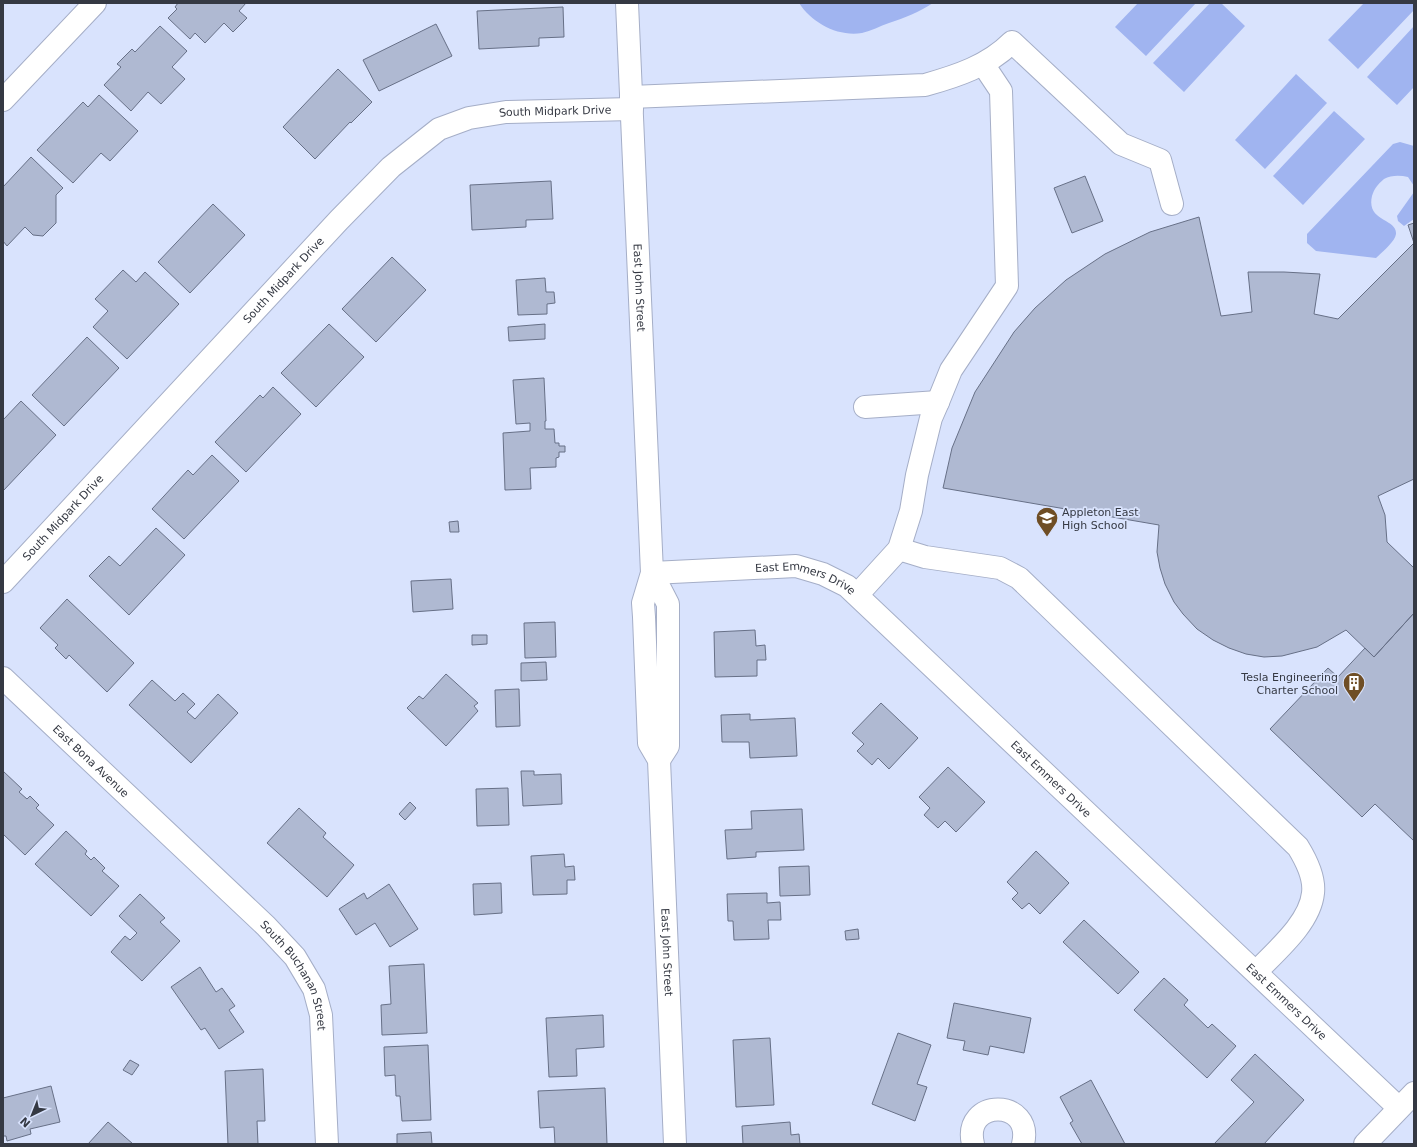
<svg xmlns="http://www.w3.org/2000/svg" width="1417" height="1147" font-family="'DejaVu Sans',sans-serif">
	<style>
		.green { fill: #a0b4f0 }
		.building { fill: #afb9d2; stroke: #677087 }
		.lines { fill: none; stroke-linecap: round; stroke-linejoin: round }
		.minor-casing { stroke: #a5aec7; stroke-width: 24 }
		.minor { stroke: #fff; stroke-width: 22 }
		.labels { text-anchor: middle; stroke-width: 3.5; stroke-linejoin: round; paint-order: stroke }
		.street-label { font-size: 11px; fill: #353943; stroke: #d9e3fd }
		.poi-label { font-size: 11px; fill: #353943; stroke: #d9e3fd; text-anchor: start }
	</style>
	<rect width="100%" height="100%" fill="#d9e3fd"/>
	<!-- green -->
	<path class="green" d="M799 3H933C919 12 905 18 889 23 880 26 871 31 862 33 838 37 812 23 799 3Z
		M1138 3H1196L1146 56 1115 27Z
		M1210 3H1221L1245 26 1184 92 1153 63Z
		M1364 3H1414V10L1358 69 1328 40Z
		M1414 26V87L1397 105 1367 77Z
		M1296 74 1327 103 1265 169 1235 140Z
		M1334 111 1365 139 1303 205 1273 176Z
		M1400 142 1414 146V186L1408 177C1400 175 1391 175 1384 179 1378 184 1374 189 1372 196 1366 222 1397 218 1396 234 1395 242 1381 253 1376 258L1316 251 1307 243V234L1393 144Z
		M1414 192V219L1404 226 1398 221 1397 216Z"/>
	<!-- building -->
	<path class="building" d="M178 3H246L239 11 247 18 233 32 224 23 205 43 195 33 190 39 168 18 177 9 175 7Z
		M563 7 564 37 539 38V46L479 49 477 11Z
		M436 24 452 56 379 91 363 60Z
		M160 26 187 51 172 67 185 79 161 104 148 92 131 111 104 85 121 67 117 64 132 49 135 52Z
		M338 69 372 102 351 123 350 122 315 159 283 127Z
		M99 95 138 131 110 161 101 153 73 183 37 150 83 102 88 107Z
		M31 157 63 188 56 195V223L43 236 33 235 25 227 7 246 3 241V187Z
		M1085 176 1103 221 1072 233 1054 188Z
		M551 181 553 219 526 220V227L472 230 470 185Z
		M213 204 245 235 190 293 158 262Z
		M1199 217 1221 316 1252 312 1248 272H1284L1320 274 1314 314 1338 319 1414 243V479L1378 496 1385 515 1387 542 1414 568V613L1374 657 1346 630 1317 647 1282 656 1264 657 1246 654 1229 648 1213 640 1197 629 1183 614 1174 602 1165 584 1160 568 1157 552 1159 525 943 488 952 448 975 392 1014 332 1035 308 1066 280 1105 254 1150 232Z
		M1414 223V243L1408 225Z
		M392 257 426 290 376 342 342 309Z
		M123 270 136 282 145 272 179 304 127 359 93 327 108 311 95 299Z
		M545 278 546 292H554L555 303 547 304V314L518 315 516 280Z
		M329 324 364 357 316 407 281 373Z
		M545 324V339L509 341 508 327Z
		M87 337 119 368 64 426 32 395Z
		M544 378 546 421H545V429H554L555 443H559V446H565V452H559V457L556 458V467L530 468 531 489 505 490 503 433 530 431V423L516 424 513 380Z
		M273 387 301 414 246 472 215 442 260 395 263 398Z
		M21 401 56 435 3 491V420Z
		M212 455 239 481 184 539 152 509 188 470 193 475Z
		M458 521 459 532H450L449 522Z
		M156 528 185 555 129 615 89 576 109 556 120 566Z
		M451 579 453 609 413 612 411 581Z
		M67 599 134 663 107 692 69 655 66 659 55 648 58 645 40 628Z
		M1414 613V841L1375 804 1362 817 1270 729 1328 668 1338 677 1365 648 1374 657Z
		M555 622 556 657 525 658 524 623Z
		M755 630 756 646 765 645 766 660H757V676L715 677 714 632Z
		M472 635H487V644L472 645Z
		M546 662 547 680 521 681V663Z
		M446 674 478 703 474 706 478 711 446 746 407 708 419 696 423 699Z
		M152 680 175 701 183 693 195 704 187 712 195 719 218 694 238 713 191 763 129 705Z
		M519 689 520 726 496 727 495 690Z
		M881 703 918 738 889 769 878 758 872 765 857 751 864 744 852 733Z
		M750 714V720L795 718 797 756 750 758 749 742H722L721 715Z
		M948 767 985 802 956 832 945 821 938 828 924 815 930 808 919 797Z
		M3 771 22 789 19 792 27 799 30 796 39 805 36 808 54 825 25 855 3 834Z
		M521 771H534V775L561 774 562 804 523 806Z
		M508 788 509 825 477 826 476 789Z
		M410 802 416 808 405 820 399 814Z
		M299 808 326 833 323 837 354 865 327 897 267 843Z
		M802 809 804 850 756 852V857L727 859 725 830 752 829 751 811Z
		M66 831 87 851 85 854 91 860 94 857 105 868 102 871 119 886 91 916 35 864Z
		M1036 851 1069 883 1040 914 1029 903 1022 909 1012 899 1018 893 1007 882Z
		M564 854 565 867 574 866 575 880H567V894L533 895 531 856Z
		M809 866 810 895 780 896 779 867Z
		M501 883 502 913 474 915 473 884Z
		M389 884 418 929 390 947 375 923 356 935 339 909 364 893 367 899Z
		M767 893V903L780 902 781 920H768L769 939 734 940 733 921H728L727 894Z
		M140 894 165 918 160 922 180 941 142 981 111 952 125 936 130 940 137 933 119 916Z
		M1084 920 1139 972 1118 994 1063 942Z
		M858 929 859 939 846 940 845 931Z
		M424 964 427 1033 382 1035 381 1005 391 1004 389 966Z
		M200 967 216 992 222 988 235 1006 229 1010 244 1032 219 1049 205 1028 201 1030 171 987Z
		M1164 978 1188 1000 1184 1005 1208 1028 1212 1024 1236 1046 1207 1078 1134 1010Z
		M954 1003 1031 1018 1024 1053 990 1046 988 1055 963 1050 965 1041 947 1038Z
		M603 1015 604 1047 576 1049 577 1076 549 1077 546 1018Z
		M898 1033 931 1045 917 1084 927 1087 915 1121 872 1104Z
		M770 1038 774 1105 736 1107 733 1040Z
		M428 1045 431 1120 402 1121 400 1096H396L395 1075 385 1076 384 1047Z
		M1255 1054 1304 1100 1264 1144H1214L1254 1102 1231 1080Z
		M130 1060 139 1065 132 1075 123 1070Z
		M263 1069 265 1121H257L258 1144H228L225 1071Z
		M1091 1080 1125 1144H1082L1070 1123 1073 1121 1060 1097Z
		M51 1086 60 1122 30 1129 31 1134 7 1141 6 1136H3V1098Z
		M605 1088 607 1144H555L554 1127 540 1128 538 1091Z
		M108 1122 133 1144H88Z
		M790 1122 791 1135 799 1134 800 1144H743L742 1126Z
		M431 1132 432 1144H397V1134Z"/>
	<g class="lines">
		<!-- minor casing -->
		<g class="minor-casing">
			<g id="minor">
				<path id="s1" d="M627 3 652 573 643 603 644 617 649 743 659 760 675 1144"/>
				<path d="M631 97 925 85C957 76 988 66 1012 42L1121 144 1160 160 1172 204"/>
				<path d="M3 100 95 3"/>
				<path d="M865 407 938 402"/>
				<path d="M899 549 925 557 1000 568 1019 578 1298 847C1306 860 1315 877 1313 893 1310 923 1276 951 1256 972"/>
				<path id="s2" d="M652 573 796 566 823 574 847 586 1399 1108"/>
				<path d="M652 573 668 604V746L659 760"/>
				<path id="s3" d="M3 582 339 220 391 167 439 129 469 118 506 112 632 109"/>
				<path d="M858 594 899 549 911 511 917 475 931 418 938 402 951 370 1007 286 1001 91 983 64"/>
				<path id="s4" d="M3 678 266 926 295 957 314 989 321 1015 327 1144"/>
				<path d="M973 1144C962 1098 1034 1098 1023 1144"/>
				<path d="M1365 1144 1414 1093"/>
			</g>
		</g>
		<!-- minor -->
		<use href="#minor" class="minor"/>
	</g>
	<!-- icons -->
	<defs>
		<g id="school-pin" transform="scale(1.15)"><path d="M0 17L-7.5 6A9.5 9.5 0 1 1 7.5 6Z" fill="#6f4e25" stroke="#d9e3fd"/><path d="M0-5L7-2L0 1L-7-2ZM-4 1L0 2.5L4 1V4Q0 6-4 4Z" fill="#fff"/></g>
		<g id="building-pin" transform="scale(1.15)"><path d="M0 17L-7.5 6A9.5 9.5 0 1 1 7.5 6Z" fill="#6f4e25" stroke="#d9e3fd"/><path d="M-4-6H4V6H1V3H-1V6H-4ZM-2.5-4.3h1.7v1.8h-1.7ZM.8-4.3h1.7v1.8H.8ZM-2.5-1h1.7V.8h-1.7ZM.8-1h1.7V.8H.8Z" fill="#fff"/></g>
	</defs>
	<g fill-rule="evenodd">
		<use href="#school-pin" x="1047" y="518"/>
		<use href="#building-pin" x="1354" y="683"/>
	</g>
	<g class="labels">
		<!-- street labels -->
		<g class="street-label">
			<text dy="4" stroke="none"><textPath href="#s3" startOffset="748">South Midpark Drive</textPath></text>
			<text dy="4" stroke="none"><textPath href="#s3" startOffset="412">South Midpark Drive</textPath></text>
			<text dy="4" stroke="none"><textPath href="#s1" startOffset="285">East John Street</textPath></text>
			<text dy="4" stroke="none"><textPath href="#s3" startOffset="88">South Midpark Drive</textPath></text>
			<text dy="4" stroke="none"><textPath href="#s2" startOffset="156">East Emmers Drive</textPath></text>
			<text dy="4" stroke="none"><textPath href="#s4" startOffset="121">East Bona Avenue</textPath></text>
			<text dy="4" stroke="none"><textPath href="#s2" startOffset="480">East Emmers Drive</textPath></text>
			<text dy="4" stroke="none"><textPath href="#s1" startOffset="954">East John Street</textPath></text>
			<text dy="4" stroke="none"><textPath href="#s4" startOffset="420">South Buchanan Street</textPath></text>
			<text dy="4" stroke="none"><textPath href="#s2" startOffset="804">East Emmers Drive</textPath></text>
		</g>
		<!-- poi labels -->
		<g class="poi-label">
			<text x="1062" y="516">Appleton East<tspan x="1062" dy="13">High School</tspan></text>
			<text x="1338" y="681" text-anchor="end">Tesla Engineering<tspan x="1338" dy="13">Charter School</tspan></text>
		</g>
	</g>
	<!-- border -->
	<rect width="1417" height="1147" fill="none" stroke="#353943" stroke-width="8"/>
	<!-- north arrow -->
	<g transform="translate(32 1115) rotate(223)" stroke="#d9e3fd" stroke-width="3" paint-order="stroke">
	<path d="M0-3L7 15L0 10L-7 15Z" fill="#353943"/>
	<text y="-6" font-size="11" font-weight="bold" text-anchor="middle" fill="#353943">N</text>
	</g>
</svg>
